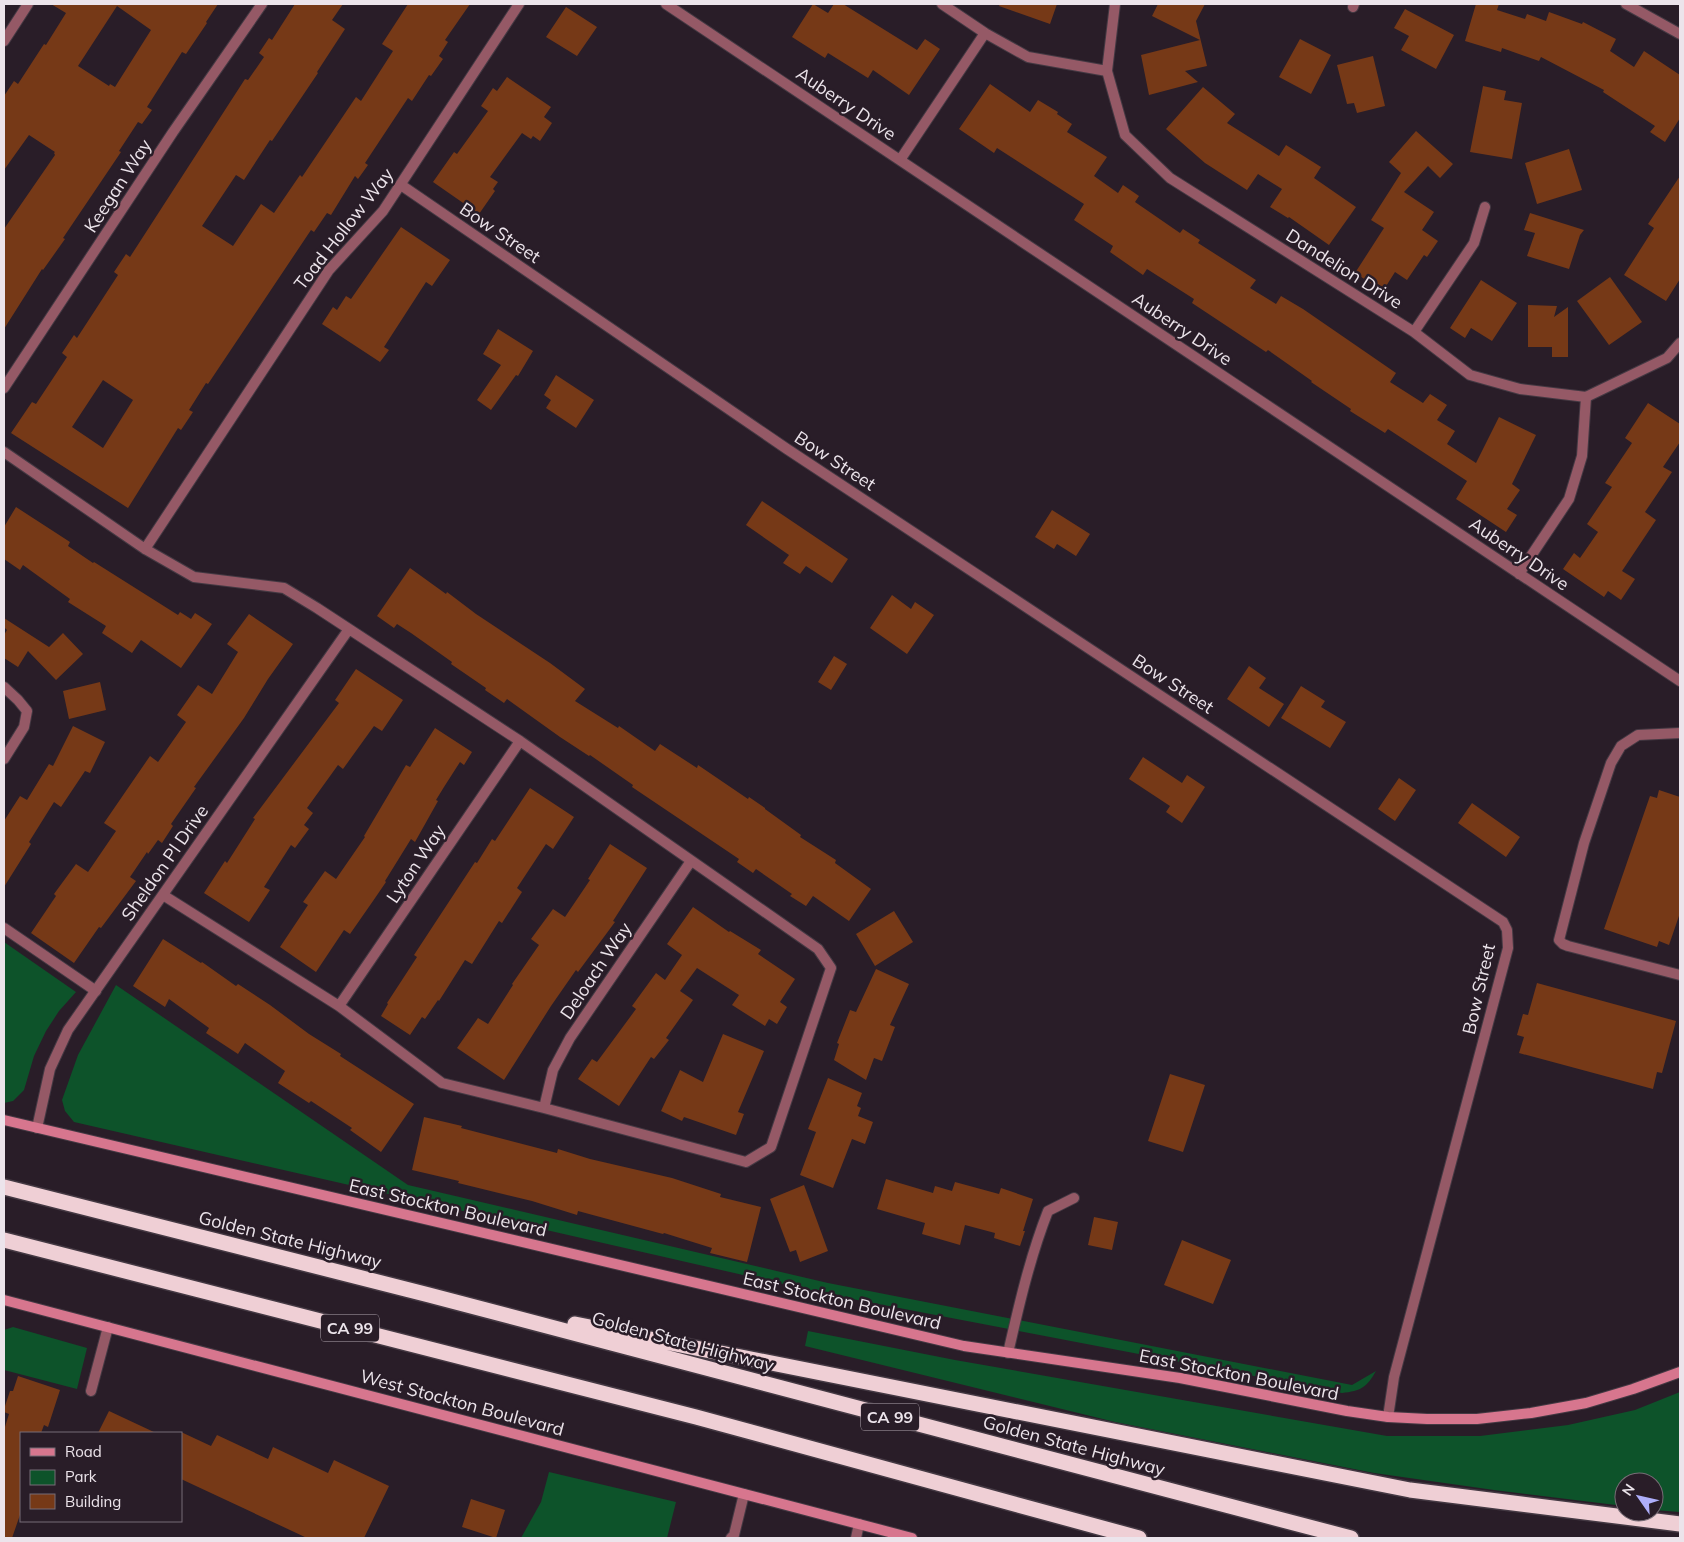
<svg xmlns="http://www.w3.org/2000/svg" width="1684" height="1542" font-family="Mulish,sans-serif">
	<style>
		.green { fill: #0d532a }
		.building { fill: #763917; fill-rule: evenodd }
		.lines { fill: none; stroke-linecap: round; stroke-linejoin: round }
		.lane-casing { stroke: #443943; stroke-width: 12 }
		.street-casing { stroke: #443943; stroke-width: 12 }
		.secondary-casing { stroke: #443943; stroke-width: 12 }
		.highway-casing { stroke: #443943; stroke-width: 18 }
		.lane { stroke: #955966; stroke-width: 10 }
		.street { stroke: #955966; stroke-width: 10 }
		.secondary { stroke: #d7768e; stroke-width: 10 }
		.highway { stroke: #efcfd5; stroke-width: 15 }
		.labels { text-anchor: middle; stroke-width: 5; stroke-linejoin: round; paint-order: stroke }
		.shield { fill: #291d28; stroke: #b2a8b0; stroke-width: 1 }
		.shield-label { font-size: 16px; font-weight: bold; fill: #ece4eb }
		.street-label { font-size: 18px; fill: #ece4eb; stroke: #291d28 }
	</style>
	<rect width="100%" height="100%" fill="#291d28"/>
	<!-- green -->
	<path class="green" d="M4 942 76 992 59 1011 46 1031 34 1056 24 1090 13 1101 4 1103Z
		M116 985 408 1185 828 1283 1352 1385 1376 1371C1367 1387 1361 1391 1342 1393L826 1294 74 1122 65 1111 62 1100 78 1055Z
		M13 1327 87 1348 77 1389 4 1370V1330Z
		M808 1331 955 1360 1387 1436H1480L1568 1425 1635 1410 1680 1392V1512L1654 1510V1482H1624V1506L1494 1490 1374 1473 1115 1422 805 1346Z
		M549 1472 676 1502 667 1538H521L541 1502Z"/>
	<!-- building -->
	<path class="building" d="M51 4H218L206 22 207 23 186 54 182 52 147 107 152 110 142 124 138 122 119 151 121 152 63 238 65 239 43 270 42 269 4 329V229L55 155 54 153 55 152 29 135 4 170V96L14 81 18 84 44 44 46 45 66 13ZM117 6 151 30 115 87 110 84 109 86 78 66Z
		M295 4H343L332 20 345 29 317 72 318 73 272 141 270 140 244 180 236 175 202 226 233 246 261 204 274 213 300 175 302 177 356 97 361 101 393 51 382 44 408 4H470L445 40 448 42 439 56 443 59 431 76 429 75 412 101 408 98 365 163 368 165 358 179 355 176 331 215 327 213 314 232 311 230 208 384 206 383 189 410 193 412 181 430 178 428 128 508 11 433 32 402 36 404 67 357 62 353 74 335 77 338 118 275 114 272 126 254 130 257 245 79 248 80 264 57 259 53 269 38 272 40ZM103 380 133 400 103 448 72 427Z
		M813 4 828 13 834 4H843L917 50 925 39 940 49 909 95 873 70 868 78 828 53 825 58 792 37Z
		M1000 4H1057L1050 24 999 6Z
		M1158 4H1205L1196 21 1207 66 1185 71 1198 82 1149 95 1141 55 1200 40 1152 16Z
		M1476 4H1499L1497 10 1525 19 1527 14 1546 21 1549 12 1582 24 1583 22 1616 39 1610 51 1634 67 1644 51 1680 75V118L1665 142 1650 132 1655 126 1603 92 1604 90 1541 57 1539 61 1502 48 1501 52 1465 41Z
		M566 7 597 27 577 56 546 37Z
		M1405 9 1454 35 1436 69 1401 50 1409 36 1394 28Z
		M1300 39 1331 55 1311 94 1279 77Z
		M1373 56 1385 106 1357 113 1354 103 1347 104 1337 65Z
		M507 77 551 107 544 117 552 123 540 141 533 136 531 139 522 133 490 177 498 182 493 189 495 191 479 214 433 182 454 152 457 154 488 111 481 106 493 88 497 91Z
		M990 84 1030 112 1038 100 1058 112 1057 114 1072 124 1067 132 1107 157 1094 176 1118 193 1123 185 1139 196 1135 202 1180 233 1183 229 1200 240 1198 243 1256 280 1250 288 1276 304 1281 296 1303 309 1396 373 1390 382 1423 403 1430 394 1447 405 1437 420 1455 431 1447 444 1476 463 1499 417 1536 435 1512 484 1520 490 1507 509 1517 515 1506 532 1456 499 1467 481 1388 429 1385 433 1350 411 1351 409 1311 382 1312 381 1268 350 1266 352 1192 303 1194 299 1147 269 1143 275 1110 252 1113 246 1074 220 1084 204 997 148 994 153 959 129Z
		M1483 86 1506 91 1504 100 1522 103 1512 159 1470 152Z
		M1203 87 1235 114 1227 123 1279 156 1286 145 1321 167 1314 178 1356 207 1329 245 1289 217 1288 218 1270 207 1282 189 1258 174 1247 190 1205 163 1166 129Z
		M1416 131 1453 164 1440 178 1428 166 1404 192 1434 212 1422 230 1438 241 1427 257 1424 255 1407 280 1395 272 1383 291 1355 273 1384 228 1371 220 1401 173 1389 162Z
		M1569 149 1582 190 1537 204 1525 163Z
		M1680 176V279L1666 301 1624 275 1654 228 1648 224Z
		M1530 213 1584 230 1580 235 1569 269 1527 256 1535 233 1524 230Z
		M401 227 450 260 432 286 426 282 384 347 389 350 380 362 322 324 333 307 337 310 346 296 351 299Z
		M1610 277 1642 322 1609 345 1577 301Z
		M1481 280 1517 303 1492 341 1471 328 1465 338 1450 328Z
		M1528 305 1557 306 1554 317 1568 307V357H1552V347H1528Z
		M498 329 533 351 518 376 516 375 491 410 477 400 501 365 483 354Z
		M556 375 594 400 576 428 546 408 551 400 544 395Z
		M1648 403 1680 424V442L1663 467 1672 472 1645 512 1656 520 1622 571 1635 579 1621 600 1608 591 1604 597 1563 569 1574 553 1580 558 1598 532 1587 524 1612 487 1605 483 1632 443 1625 438Z
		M762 501 848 559 832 583 806 566 800 574 783 563 789 555 746 525Z
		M16 507 70 542 68 546 93 563 94 562 178 615 180 612 191 619 195 613 212 624 181 668 141 640 132 653 102 633 106 626 68 602 70 599 23 565 20 570 4 559V527Z
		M1052 510 1090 534 1076 556 1057 544 1054 549 1035 537Z
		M410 568 446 594 447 592 476 614 550 663 585 689 575 701 618 728 619 726 655 751 660 744 697 768 698 765 748 799 749 797 765 808V809L801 835 800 837 836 860 835 863 871 889 849 921 813 896 806 906 790 896 792 894 756 869 753 873 737 862 739 859 632 787 633 785 590 755 589 756 560 737 507 699 504 703 485 690 486 688 451 664 452 662 411 633 397 624 394 628 377 616Z
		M892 595 911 609 915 602 934 615 907 654 870 628Z
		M249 614 293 644 268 679 244 718 194 787 196 788 171 824 173 826 162 843 158 840 148 854 147 852 130 877 136 881 101 928 99 927 74 963 31 933 56 896 54 894 76 864 88 872 116 831 104 823 150 756 158 762 186 722 177 715 198 685 212 694 238 652 227 644Z
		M4 618 49 647 63 633 83 654 56 680 28 651 18 667 4 658V635L7 630 4 627Z
		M834 656 847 664 831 690 818 682Z
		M1249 666 1266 678 1259 688 1284 704 1269 727 1227 699Z
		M356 669 403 700 382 731 374 726 343 769 338 765 307 808 313 813 304 825 309 829 295 848 291 845 264 887 270 890 249 922 204 893 225 861 227 863 255 819 253 818 339 703 335 700Z
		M100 682 106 710 69 719 63 691Z
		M1301 686 1325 701 1321 707 1346 722 1330 748 1281 718Z
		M73 726 105 742 90 773 85 771 61 807 54 802 29 842 31 844 4 887V821L20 796 27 800 49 764 53 766Z
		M435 728 472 752 464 765 460 762 444 787 436 800 438 801 415 842 411 839 385 881 386 882 373 901 350 934 344 930 316 972 280 947 308 905 303 902 325 871 336 879 365 837 364 836 406 765 410 767Z
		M1143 757 1182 783 1187 775 1205 787 1182 823 1166 812 1170 806 1129 779Z
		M1399 778 1416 790 1395 821 1378 809Z
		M530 788 574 817 553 849 546 844 517 888 522 892 502 923 499 921 472 964 465 960 439 1001 438 1000 425 1019 422 1017 410 1035 381 1016 388 1004 387 1003 417 957 414 955 475 862 477 863 492 839 495 841Z
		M1659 790 1680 797V913L1669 945 1659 941 1657 947 1604 929 1650 796 1657 798Z
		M1472 803 1520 837 1506 857 1458 823Z
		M610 844 647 868 613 921 615 922 578 972 576 970 551 1006 504 1080 457 1048 478 1018 488 1024 513 985 512 984 539 945 531 939 553 909 565 917 590 880 588 879Z
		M693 907 729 932 730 931 761 950 758 954 795 979 780 1002 787 1007 777 1024 769 1019 765 1026 732 1005 739 995 697 968 680 991 693 1000 666 1038 669 1040 654 1059 651 1057 619 1106 578 1079 592 1059 597 1062 636 1009 632 1006 656 973 665 980 682 955 667 944Z
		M894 911 913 942 875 966 856 934Z
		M163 939 201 963 202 962 236 986 238 984 270 1005 309 1034 341 1054 340 1056 414 1104 381 1152 350 1130 352 1128 311 1101 309 1103 278 1083 285 1071 245 1043 238 1054 206 1033 209 1028 169 999 165 1007 133 986Z
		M876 969 909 984 890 1025 895 1027 882 1061 874 1058 866 1080 834 1060 839 1044 837 1043 850 1010 856 1012Z
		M1537 983 1676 1021 1662 1073 1657 1072 1653 1089 1519 1053 1524 1037 1517 1035 1523 1014 1528 1015Z
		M723 1034 764 1051 738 1112 744 1114 736 1135 684 1117 682 1121 661 1111 680 1070 703 1082Z
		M1170 1074 1205 1085 1183 1152 1148 1141Z
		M828 1078 862 1093 857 1106 861 1108 858 1116 873 1122 865 1144 852 1139 833 1188 800 1175 816 1132 808 1129Z
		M424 1117 462 1126 461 1128 557 1153 558 1149 590 1159 672 1178 721 1194 720 1197 761 1207 747 1262 710 1253 712 1248 664 1233 663 1234 578 1211 577 1215 532 1201 458 1183 459 1181 412 1170Z
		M886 1179 933 1193 935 1186 952 1191 955 1182 999 1194 1001 1188 1033 1199 1023 1231H1025L1020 1246 994 1238 995 1233 965 1225 960 1245 922 1234 925 1223 877 1209Z
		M804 1185 828 1251 800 1262 796 1250 790 1252 770 1199Z
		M1094 1217 1118 1222 1112 1250 1088 1245Z
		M1182 1240 1231 1260 1213 1304 1164 1285Z
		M18 1376 60 1390 48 1427 44 1425 41 1433H21V1512L12 1538H4V1430L9 1414 4 1412V1409L10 1391H13Z
		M109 1411 156 1433H98Z
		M181 1432 211 1446 217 1435 268 1459 273 1447 328 1473 334 1460 389 1486 364 1538H307L181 1479Z
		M471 1499 505 1510 496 1538 462 1527Z"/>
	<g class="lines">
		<!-- lane casing -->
		<g class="lane-casing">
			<path id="lane" d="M1680 733 1638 735 1621 746 1611 763 1584 843 1559 940 1563 944 1568 946 1680 975
				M4 928 96 991
				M1008 1353C1019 1305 1030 1257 1048 1211L1074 1198
				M91 1391 108 1327
				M731 1538 734 1535 744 1494
				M856 1538 859 1524"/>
		</g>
		<!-- street casing -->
		<g class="street-casing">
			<path id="street" d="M666 4 1680 681
				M942 4 985 33 1028 57 1107 71
				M1115 4 1107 71 1125 135 1170 178 1414 332 1470 375 1520 389 1586 397 1667 358 1680 343
				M1626 4 1680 34
				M1353 7 1354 4
				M4 41 28 4
				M900 160 985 33
				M401 185 787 449 1503 922 1507 930 1508 948 1394 1377 1388 1417
				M1414 332 1474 243 1485 207
				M4 388 173 132 262 4
				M4 452 145 549 194 577 284 588 317 608 520 741 818 949 831 968 771 1147 746 1162 544 1108 442 1083 339 1006 163 895
				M145 549 329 270 383 211 519 4
				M1519 574 1569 499 1582 456 1586 397
				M4 687 18 700 27 711 24 727 4 759
				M339 1006 520 741
				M544 1108 553 1070 570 1038 691 861
				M37 1128 50 1069 68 1030 349 629"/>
		</g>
		<!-- secondary casing -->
		<g class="secondary-casing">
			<path id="secondary" d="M4 1120 964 1346 1180 1378 1347 1411 1388 1417 1427 1419H1477L1531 1413 1586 1403 1633 1389 1680 1372
				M4 1300 912 1538"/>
		</g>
		<!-- highway casing -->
		<g class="highway-casing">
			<path id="highway" d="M4 1187 429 1295 1351 1538
				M4 1240 696 1417 1139 1538
				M575 1324 1410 1490 1680 1524"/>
		</g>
		<!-- lane -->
		<use href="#lane" class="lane"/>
		<!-- street -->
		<use href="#street" class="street"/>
		<!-- secondary -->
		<use href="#secondary" class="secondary"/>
		<!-- highway -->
		<use href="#highway" class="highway"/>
	</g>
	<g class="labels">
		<!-- shield labels -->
		<g class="shield">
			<rect x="321" y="1314.5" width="58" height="27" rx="4"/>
			<rect x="861" y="1403.5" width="58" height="27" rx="4"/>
		</g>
		<g class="shield-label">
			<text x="350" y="1334">CA 99</text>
			<text x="890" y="1423">CA 99</text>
		</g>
		<!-- street labels -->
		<g class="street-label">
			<text transform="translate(846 104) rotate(34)" y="6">Auberry Drive</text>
			<text transform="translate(118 186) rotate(-57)" y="6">Keegan Way</text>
			<text transform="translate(344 229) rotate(-52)" y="6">Toad Hollow Way</text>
			<text transform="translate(500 233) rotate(34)" y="6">Bow Street</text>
			<text transform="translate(1344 269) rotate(32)" y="6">Dandelion Drive</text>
			<text transform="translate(1182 329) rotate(34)" y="6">Auberry Drive</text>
			<text transform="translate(835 461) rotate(33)" y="6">Bow Street</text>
			<text transform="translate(1519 554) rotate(34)" y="6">Auberry Drive</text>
			<text transform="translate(1173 684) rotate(33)" y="6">Bow Street</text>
			<text transform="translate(165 863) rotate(-55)" y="6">Sheldon Pl Drive</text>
			<text transform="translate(416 864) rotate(-56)" y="6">Lyton Way</text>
			<text transform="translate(596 971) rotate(-56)" y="6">Deloach Way</text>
			<text transform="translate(1479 989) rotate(-77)" y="6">Bow Street</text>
			<text transform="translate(448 1208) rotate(13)" y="6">East Stockton Boulevard</text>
			<text transform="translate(290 1240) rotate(14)" y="6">Golden State Highway</text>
			<text transform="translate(842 1301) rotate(13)" y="6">East Stockton Boulevard</text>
			<text transform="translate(683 1342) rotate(15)" y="6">Golden State Highway</text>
			<text transform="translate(1239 1375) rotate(11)" y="6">East Stockton Boulevard</text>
			<text transform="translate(462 1403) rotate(15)" y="6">West Stockton Boulevard</text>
			<text transform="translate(1074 1446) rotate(15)" y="6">Golden State Highway</text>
		</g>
	</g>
	<!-- border -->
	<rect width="1684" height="1542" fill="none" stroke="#ece4eb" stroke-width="10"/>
	<!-- legend -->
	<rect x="20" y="1432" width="162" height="90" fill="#291d28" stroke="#776d76"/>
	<rect x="30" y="1448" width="25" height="8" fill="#d7768e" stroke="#776d76"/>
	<text x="65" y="1457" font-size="15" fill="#ece4eb">Road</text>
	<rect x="30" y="1470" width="25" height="15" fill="#0d532a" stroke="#776d76"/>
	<text x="65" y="1482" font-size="15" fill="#ece4eb">Park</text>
	<rect x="30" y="1494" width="25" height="15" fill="#763917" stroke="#776d76"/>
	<text x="65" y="1507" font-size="15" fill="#ece4eb">Building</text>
	<!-- north arrow -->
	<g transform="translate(1639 1497) rotate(304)"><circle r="24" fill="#291d28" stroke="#776d76"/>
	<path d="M0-4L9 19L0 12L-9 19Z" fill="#aeaefa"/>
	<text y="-8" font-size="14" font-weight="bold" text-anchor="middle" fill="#ece4eb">N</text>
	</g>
</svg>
